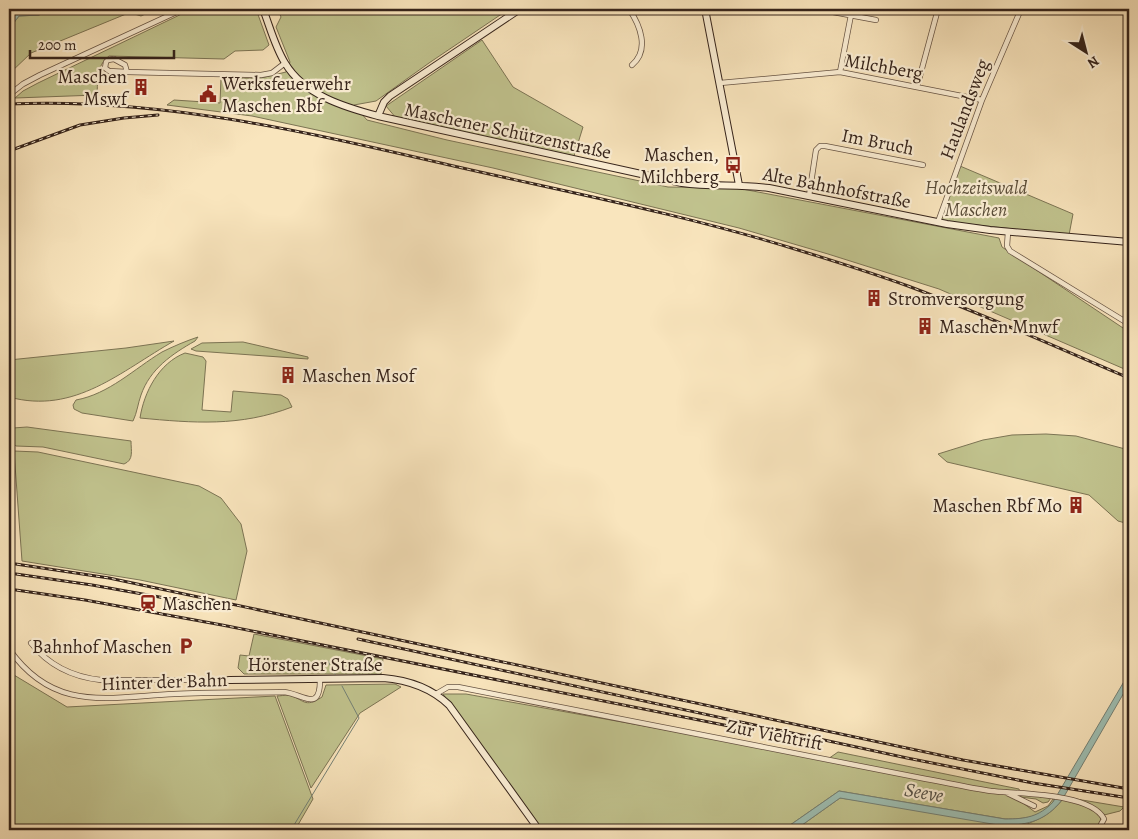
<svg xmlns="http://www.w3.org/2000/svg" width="1138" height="839" font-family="Alegreya,serif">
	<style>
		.green { fill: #c1c38e; stroke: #7c7454 }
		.water { fill: #9ebfb3; stroke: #748176 }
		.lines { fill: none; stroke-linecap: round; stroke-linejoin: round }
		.stream { stroke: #748176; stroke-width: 1 }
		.street-casing { stroke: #675444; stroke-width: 6 }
		.secondary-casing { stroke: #36241b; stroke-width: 8 }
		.street { stroke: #fbeed4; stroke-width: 4.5 }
		.secondary { stroke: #fbeed4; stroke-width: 6 }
		.rail-casing { stroke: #36241b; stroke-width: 3 }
		.rail { stroke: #fbeed4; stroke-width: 1; stroke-dasharray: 4; stroke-linecap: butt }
		.labels { text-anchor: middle; stroke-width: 4.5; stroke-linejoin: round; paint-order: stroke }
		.street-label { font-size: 19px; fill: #36241b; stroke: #fbeed4 }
		.poi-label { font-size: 19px; fill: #36241b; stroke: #fbeed4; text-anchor: start }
		.park-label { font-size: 19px; font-style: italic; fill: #594c38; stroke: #fbeed4 }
		.water-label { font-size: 20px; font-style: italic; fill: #555249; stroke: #fbeed4 }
	</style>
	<rect width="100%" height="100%" fill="#f9e5bd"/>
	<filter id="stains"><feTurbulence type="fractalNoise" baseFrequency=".004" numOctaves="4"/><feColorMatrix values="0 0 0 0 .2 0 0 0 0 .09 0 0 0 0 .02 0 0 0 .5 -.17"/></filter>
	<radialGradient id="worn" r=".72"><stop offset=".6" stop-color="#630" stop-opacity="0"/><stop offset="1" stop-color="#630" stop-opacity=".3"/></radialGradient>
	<!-- green -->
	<path class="green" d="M50 9H156L141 16 131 13 126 14 31 53 9 74V29L19 16 39 15Z
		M192 9H256L269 45 263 50 235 51 224 59 109 56C96 66 98 80 97 95L15 98 23 91 38 83Z
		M278 9H509L429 63 376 101 354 105 367 120 447 140 668 187 737 188 999 238 1002 247 1129 332V371L939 289 828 254 739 228 493 168 252 116 167 105 174 100 220 103 221 78H261L286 72 290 62 276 27 281 17Z
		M482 40 513 87 583 127 574 156 396 118 386 106Z
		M960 166 1073 214 1069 235 940 221Z
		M198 337 195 341C172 354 150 369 141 395 138 403 137 413 133 421L82 413 74 409 73 405 76 400C109 394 134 369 162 352 174 346 186 341 198 337Z
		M174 341C121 371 75 415 9 397V360L126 348Z
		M243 342 308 357V359L196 351 191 349 202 343Z
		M185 353 203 357 206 361 202 410 231 412 233 391 281 395 288 399 292 407C240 427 193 423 140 418 144 392 159 363 185 353Z
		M27 427 131 441C131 451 134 460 124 464L43 447 16 446 13 444 12 431 13 428Z
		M1046 434 1076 436 1129 450V524L1118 521 1089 495 947 462 938 454 983 440 1012 435Z
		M14 451 38 452 199 486 221 498 241 524 247 551 236 600 140 580 22 561Z
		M254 634 383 659 381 674H244L238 668 240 655 249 656Z
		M9 672 67 707 275 696 313 799 295 830H9Z
		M395 684 401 687 360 713 311 788 277 696C280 696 285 695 289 695 304 699 304 709 322 697L326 685Z
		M443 694H466L828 759 838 752 1004 786 1019 789 1021 794 1051 798 1048 802 1043 803 1036 799 1020 797 1019 800 1035 812 1048 806 1053 799H1055C1043 818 1025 819 1005 819L839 791 783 830H542Z
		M840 798 1027 824C1042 818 1052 813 1062 800 1075 802 1098 805 1101 820L1095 830H795Z
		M1070 798 1124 807 1120 811 1104 815C1095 805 1083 802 1070 798Z"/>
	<!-- water -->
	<path class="water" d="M9 9H50L39 15 19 16 9 29Z
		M1129 673V684L1062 800C1045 821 1030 824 1004 826L840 798 795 830H783L839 791 1005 819C1025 819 1039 817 1053 802Z"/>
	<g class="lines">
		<!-- stream -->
		<path class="stream" d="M328 661 335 674
			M291 830 359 718 342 686"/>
		<!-- street casing -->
		<g class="street-casing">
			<path id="street" d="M629 9C640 25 650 50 632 65
				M817 9 876 20
				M127 72 109 71 105 68 106 62 108 60 114 59 125 65 127 72 261 75 272 73 285 63
				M840 72 851 15
				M720 83 840 72 982 100
				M917 87 938 9
				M9 95 23 84 40 75 183 9
				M809 196 816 150 820 146H825L923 165
				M938 222 982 100 1021 9
				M1008 232 1007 246 1010 251 1129 324
				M31 643C49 666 73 677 101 680H229
				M9 649C54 713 107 697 174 694 210 692 247 693 284 692 303 694 320 713 320 680
				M436 694 448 687H458L926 779C948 783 970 788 991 791 1018 794 1091 793 1104 819L1098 830
				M1007 793 1034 806"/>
		</g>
		<!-- secondary casing -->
		<g class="secondary-casing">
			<path id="secondary" d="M263 9C270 27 275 47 285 63 304 95 344 107 378 116L682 183C711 187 740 184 769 188L947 224 990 230 1129 242
				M705 9 739 185
				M378 116 384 102 390 96 520 9
				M229 680 383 678C408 680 430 687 449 705L539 830"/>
		</g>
		<!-- street -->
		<use href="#street" class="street"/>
		<!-- secondary -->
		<use href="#secondary" class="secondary"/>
		<!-- rail casing -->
		<g class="rail-casing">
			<path id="rail" d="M9 104C161 97 311 133 458 167 572 193 686 215 798 250 834 261 872 273 908 286 983 314 1056 347 1129 378
				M9 151 80 125 124 118 158 115
				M9 563 109 578 963 760 1129 789
				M9 573 92 585 221 608
				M9 589 85 600 222 625 734 727
				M358 639 907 758 1033 783 1129 798"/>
		</g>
		<!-- rail -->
		<use href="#rail" class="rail"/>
	</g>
	<!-- icons -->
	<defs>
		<g id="building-bare" transform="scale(1.35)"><path d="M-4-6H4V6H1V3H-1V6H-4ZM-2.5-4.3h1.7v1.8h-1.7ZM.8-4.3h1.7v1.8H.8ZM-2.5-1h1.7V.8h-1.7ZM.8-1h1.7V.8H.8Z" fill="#8f2418" stroke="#fbeed4" stroke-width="2.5" paint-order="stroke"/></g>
		<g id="civic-bare" transform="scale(1.35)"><path d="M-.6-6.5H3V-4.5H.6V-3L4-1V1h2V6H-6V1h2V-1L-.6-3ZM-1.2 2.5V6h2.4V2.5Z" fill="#8f2418" stroke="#fbeed4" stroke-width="2.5" paint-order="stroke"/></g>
		<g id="bus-bare" transform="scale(1.35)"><path d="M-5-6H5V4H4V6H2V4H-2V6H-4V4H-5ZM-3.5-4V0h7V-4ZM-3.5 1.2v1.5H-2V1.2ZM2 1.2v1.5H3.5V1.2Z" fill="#8f2418" stroke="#fbeed4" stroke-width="2.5" paint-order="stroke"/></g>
		<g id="station-bare" transform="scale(1.35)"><path d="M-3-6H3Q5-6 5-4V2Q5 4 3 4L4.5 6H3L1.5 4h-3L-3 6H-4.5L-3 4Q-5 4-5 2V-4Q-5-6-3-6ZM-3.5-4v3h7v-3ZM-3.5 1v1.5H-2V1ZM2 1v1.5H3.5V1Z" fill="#8f2418" stroke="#fbeed4" stroke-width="2.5" paint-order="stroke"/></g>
		<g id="parking-bare" transform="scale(1.35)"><path d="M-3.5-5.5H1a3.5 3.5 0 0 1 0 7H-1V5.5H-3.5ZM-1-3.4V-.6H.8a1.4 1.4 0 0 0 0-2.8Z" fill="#8f2418" stroke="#fbeed4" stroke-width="2.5" paint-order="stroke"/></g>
	</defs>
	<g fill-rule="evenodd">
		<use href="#building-bare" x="141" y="87"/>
		<use href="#civic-bare" x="208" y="94"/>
		<use href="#bus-bare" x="733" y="165"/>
		<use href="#building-bare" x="874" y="298"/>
		<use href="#building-bare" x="925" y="326"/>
		<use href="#building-bare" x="288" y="375"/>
		<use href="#building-bare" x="1076" y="505"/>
		<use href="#station-bare" x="148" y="603"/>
		<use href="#parking-bare" x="186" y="646"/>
	</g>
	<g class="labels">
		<!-- street labels -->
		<g class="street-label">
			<text transform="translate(884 66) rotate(10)" y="7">Milchberg</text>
			<text transform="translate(964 109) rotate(-69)" y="7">Haulandsweg</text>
			<text transform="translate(508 130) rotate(12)" y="7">Maschener Schützenstraße</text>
			<text transform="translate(878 141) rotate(11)" y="7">Im Bruch</text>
			<text transform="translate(837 187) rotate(11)" y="7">Alte Bahnhofstraße</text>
			<text x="315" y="671">Hörstener Straße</text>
			<text transform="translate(164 681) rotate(-2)" y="7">Hinter der Bahn</text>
			<text transform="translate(775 734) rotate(11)" y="7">Zur Viehtrift</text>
		</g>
		<!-- poi labels -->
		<g class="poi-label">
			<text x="127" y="83" text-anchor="end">Maschen<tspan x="127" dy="22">Mswf</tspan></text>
			<text x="222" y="90">Werksfeuerwehr<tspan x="222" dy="22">Maschen Rbf</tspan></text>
			<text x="719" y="161" text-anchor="end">Maschen,<tspan x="719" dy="22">Milchberg</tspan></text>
			<text x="888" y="305">Stromversorgung</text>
			<text x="939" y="333">Maschen Mnwf</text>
			<text x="302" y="382">Maschen Msof</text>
			<text x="1062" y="512" text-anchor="end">Maschen Rbf Mo</text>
			<text x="162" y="610">Maschen</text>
			<text x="172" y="653" text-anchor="end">Bahnhof Maschen</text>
		</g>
		<!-- park labels -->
		<g class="park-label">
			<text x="976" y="194">Hochzeitswald<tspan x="976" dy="22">Maschen</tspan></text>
		</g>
		<!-- water labels -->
		<g class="water-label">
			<text transform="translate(924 792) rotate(10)" y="7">Seeve</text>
		</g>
	</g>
	<!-- margin -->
	<rect width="1138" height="839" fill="none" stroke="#f9e5bd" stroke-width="30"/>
	<rect x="10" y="10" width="1118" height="819" fill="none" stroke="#36241b" stroke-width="2.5"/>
	<rect x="15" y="15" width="1108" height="809" fill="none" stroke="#36241b"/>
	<!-- north arrow -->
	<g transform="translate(1086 52) rotate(144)" stroke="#fbeed4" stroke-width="4" paint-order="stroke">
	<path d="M0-4L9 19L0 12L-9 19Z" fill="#36241b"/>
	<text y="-8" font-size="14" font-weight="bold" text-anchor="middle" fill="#36241b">N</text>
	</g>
	<!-- scale -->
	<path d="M30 50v8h144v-8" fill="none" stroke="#36241b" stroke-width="2.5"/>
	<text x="38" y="50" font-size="15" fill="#36241b" stroke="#fbeed4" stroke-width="4" paint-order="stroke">200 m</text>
	<rect width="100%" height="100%" filter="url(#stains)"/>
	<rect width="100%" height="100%" fill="url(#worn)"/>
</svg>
